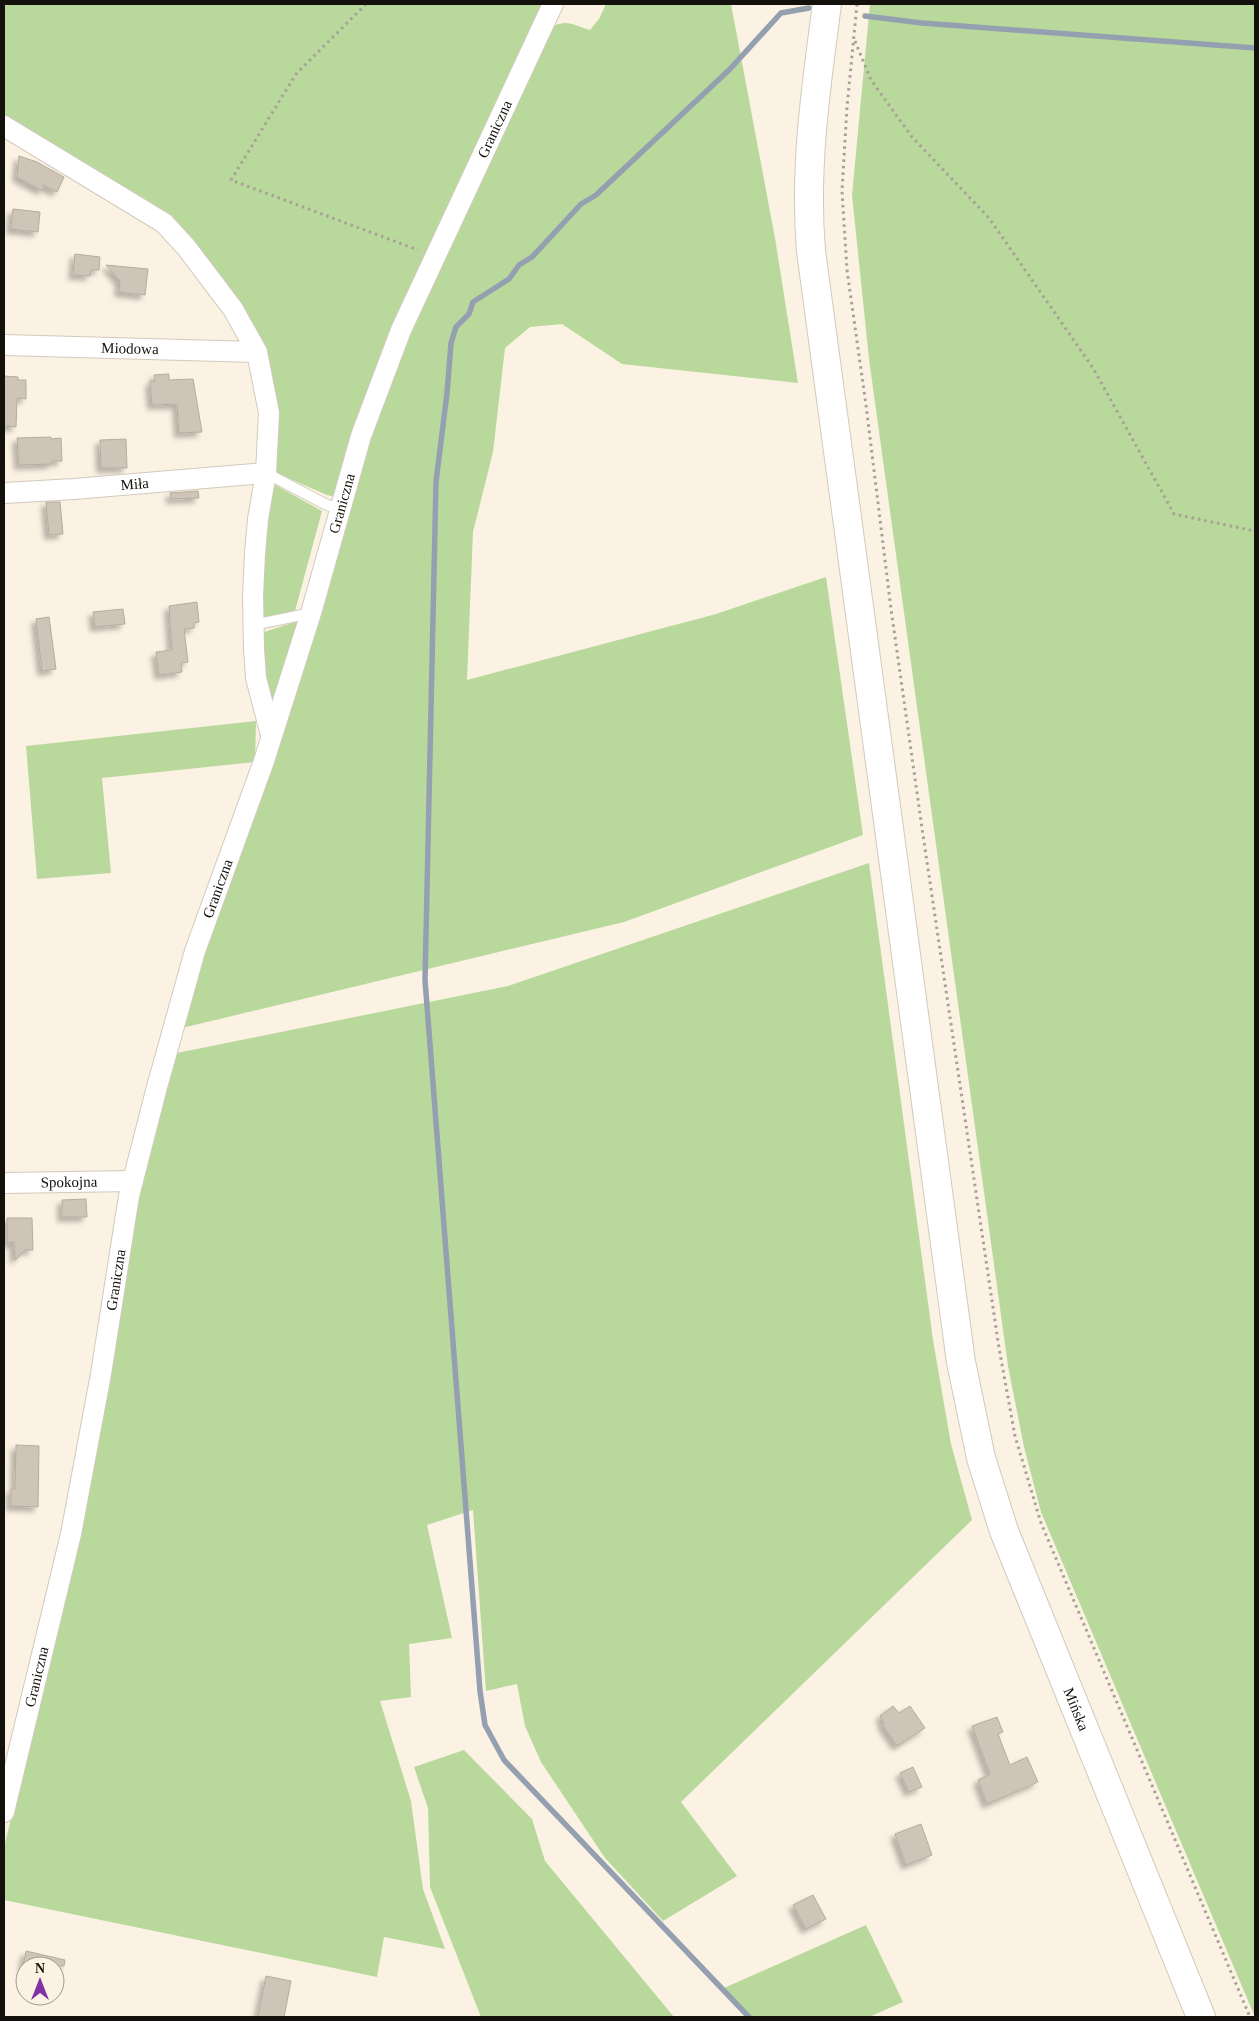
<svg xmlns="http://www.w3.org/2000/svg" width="1259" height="2021" font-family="Georgia,serif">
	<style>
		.green { fill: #b9d99c }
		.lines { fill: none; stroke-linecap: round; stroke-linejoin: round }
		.stream { stroke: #94a0b0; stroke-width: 5.5 }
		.building { fill: #cec5b8; stroke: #b5ac9f; filter: url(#shadow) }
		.lane-casing { stroke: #d2c9bc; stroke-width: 12 }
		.street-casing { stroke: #d2c9bc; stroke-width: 22 }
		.secondary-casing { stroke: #d2c9bc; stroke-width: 30 }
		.path { stroke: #a7a095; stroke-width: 3; stroke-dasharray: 2.5 4; stroke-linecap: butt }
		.lane { stroke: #fff; stroke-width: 10 }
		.street { stroke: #fff; stroke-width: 20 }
		.secondary { stroke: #fff; stroke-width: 28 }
		.labels { text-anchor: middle; stroke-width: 4.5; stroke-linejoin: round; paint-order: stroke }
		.street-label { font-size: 15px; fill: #14110c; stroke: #fbf2e4 }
	</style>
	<defs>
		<filter id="shadow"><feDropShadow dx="-4.5" dy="4.5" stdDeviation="2.5" flood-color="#0004"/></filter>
	</defs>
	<rect width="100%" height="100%" fill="#fbf2e4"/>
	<!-- green -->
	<path class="green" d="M4 4H551L336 497 327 495 274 472V415L204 258 4 116Z
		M606 4H731L775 238 798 383 622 364 562 324 530 327 505 348 493 452 473 532 467 680 716 614 826 577 863 835 624 922 182 1028 191 980 344 512 386 390 432 276 554 26C568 19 575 26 590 30L599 19Z
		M870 4H1255V2017L1041 1512 1024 1447 1008 1366 869 359 852 195Z
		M272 483 322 511 295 611 259 619 257 581Z
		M307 618 274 706 266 705 261 633Z
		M256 721 255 762 102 778 111 873 37 879 26 746Z
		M869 863 933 1340 951 1444 972 1520 681 1802 737 1876 663 1921 605 1858 541 1762 525 1726 517 1684 486 1691 473 1510 427 1525 452 1638 409 1644 411 1697 380 1701 411 1801 423 1889 445 1949 384 1937 377 1977 4 1900V1847L62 1615 82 1527 139 1186 172 1054 508 986Z
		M464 1750 532 1819 545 1861 674 2017H680H481L430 1887 428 1808 414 1767Z
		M866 1925 903 2002 869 2017H752L724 1988Z"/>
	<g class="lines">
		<!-- stream -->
		<path class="stream" d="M865 16 922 23 1255 48
			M749 2017 504 1760 485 1725 480 1691 425 980 436 482 447 393 451 343 456 327 469 314 473 302 509 279 519 265 532 257 581 204 596 195 729 70 781 13 809 8"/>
	</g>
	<!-- building -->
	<path class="building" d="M19 156 37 162 64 177 57 192 43 185V191L17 177Z
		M13 209 40 212 38 232 11 229Z
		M75 254 100 257 99 270H91L90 276 73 275Z
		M106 265 148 269 145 295 119 292 120 281Z
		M169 374V380L193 379 202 432 179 433 177 404 152 405 150 381H155L154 375Z
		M4 376 18 377V380H26V399L17 398 16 427 4 426Z
		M51 437V439L61 438 62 461H52V464L19 465 17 438Z
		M126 439 127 468H101L100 440Z
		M198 491 199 498 171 499 170 493Z
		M46 502H60L63 534 49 535Z
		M197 602 199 622 194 623V628L184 629 188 662 181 663 182 672 159 675 156 652 172 650 169 606Z
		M123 609 125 624 95 627 93 612Z
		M49 617 56 669 42 671 36 619Z
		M86 1199 87 1217H62V1200Z
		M7 1218H32L33 1250H25L15 1260 14 1242 7 1243Z
		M16 1445 39 1446 38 1507 11 1506V1489H15Z
		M893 1706 899 1713 910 1706 925 1728 897 1746 882 1724 884 1723 880 1716Z
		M997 1717 1003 1732 998 1734 1010 1765 1027 1757 1038 1782 987 1804 978 1780 990 1774 972 1726Z
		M913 1767 922 1787 909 1792 900 1773Z
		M921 1824 932 1855 906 1865 895 1834Z
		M813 1895 826 1919 806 1929 793 1905Z
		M26 1951 65 1960 64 1966H23Z
		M266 1976 291 1981 284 2017H258Z"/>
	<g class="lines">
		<!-- lane casing -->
		<g class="lane-casing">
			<path id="lane" d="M266 473 325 504 340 510
				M253 625 311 613"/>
		</g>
		<!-- street casing -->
		<g class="street-casing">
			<g id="street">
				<path d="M4 126 164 223 186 247 233 309 257 352 269 413 266 473 258 519 255 553 253 596 254 649 256 678 271 735"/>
				<path id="s1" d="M4 345 257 352"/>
				<path id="s2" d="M4 493 74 489 266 473"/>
				<path id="s3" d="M4 1183 133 1181"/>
				<path id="s4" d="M4 1812 71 1534 101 1374 129 1196 157 1087 195 951 264 761 311 613 361 436 401 330 553 4"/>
			</g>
		</g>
		<!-- secondary casing -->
		<g class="secondary-casing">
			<g id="secondary">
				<path id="s5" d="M827 4C816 87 804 167 811 251L961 1362 981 1458 1004 1531 1201 2017"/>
			</g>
		</g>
		<!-- path -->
		<path class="path" d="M366 4 296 74 231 180 418 250
			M857 4 847 107 842 191 847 270 866 405 891 609 923 835 999 1348 1015 1436 1041 1523 1250 2017
			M855 41 871 80 912 137 989 218 1093 368 1174 514 1255 531"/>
		<!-- lane -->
		<use href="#lane" class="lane"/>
		<!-- street -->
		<use href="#street" class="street"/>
		<!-- secondary -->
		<use href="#secondary" class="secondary"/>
	</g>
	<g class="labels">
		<!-- street labels -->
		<g class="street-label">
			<text dy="5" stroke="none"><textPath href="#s4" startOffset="1759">Graniczna</textPath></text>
			<text dy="5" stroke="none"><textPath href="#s1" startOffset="126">Miodowa</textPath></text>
			<text dy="5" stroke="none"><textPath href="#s2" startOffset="131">Miła</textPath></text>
			<text dy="5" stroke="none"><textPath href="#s4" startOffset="1354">Graniczna</textPath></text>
			<text dy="5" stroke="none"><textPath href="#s4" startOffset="949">Graniczna</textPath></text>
			<text dy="5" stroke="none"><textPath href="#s3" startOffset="65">Spokojna</textPath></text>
			<text dy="5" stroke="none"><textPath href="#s4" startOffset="544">Graniczna</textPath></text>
			<text dy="5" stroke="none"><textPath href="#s4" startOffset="139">Graniczna</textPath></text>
			<text dy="5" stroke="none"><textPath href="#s5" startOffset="1736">Mińska</textPath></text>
		</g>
	</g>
	<!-- border -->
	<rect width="1259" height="2021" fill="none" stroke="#14110c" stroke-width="10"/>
	<!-- north arrow -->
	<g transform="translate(40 1981)"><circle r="24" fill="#fbf2e4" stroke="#9f988e"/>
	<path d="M0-4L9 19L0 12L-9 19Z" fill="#8033a5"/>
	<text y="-8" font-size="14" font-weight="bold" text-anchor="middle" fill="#14110c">N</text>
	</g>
</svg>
